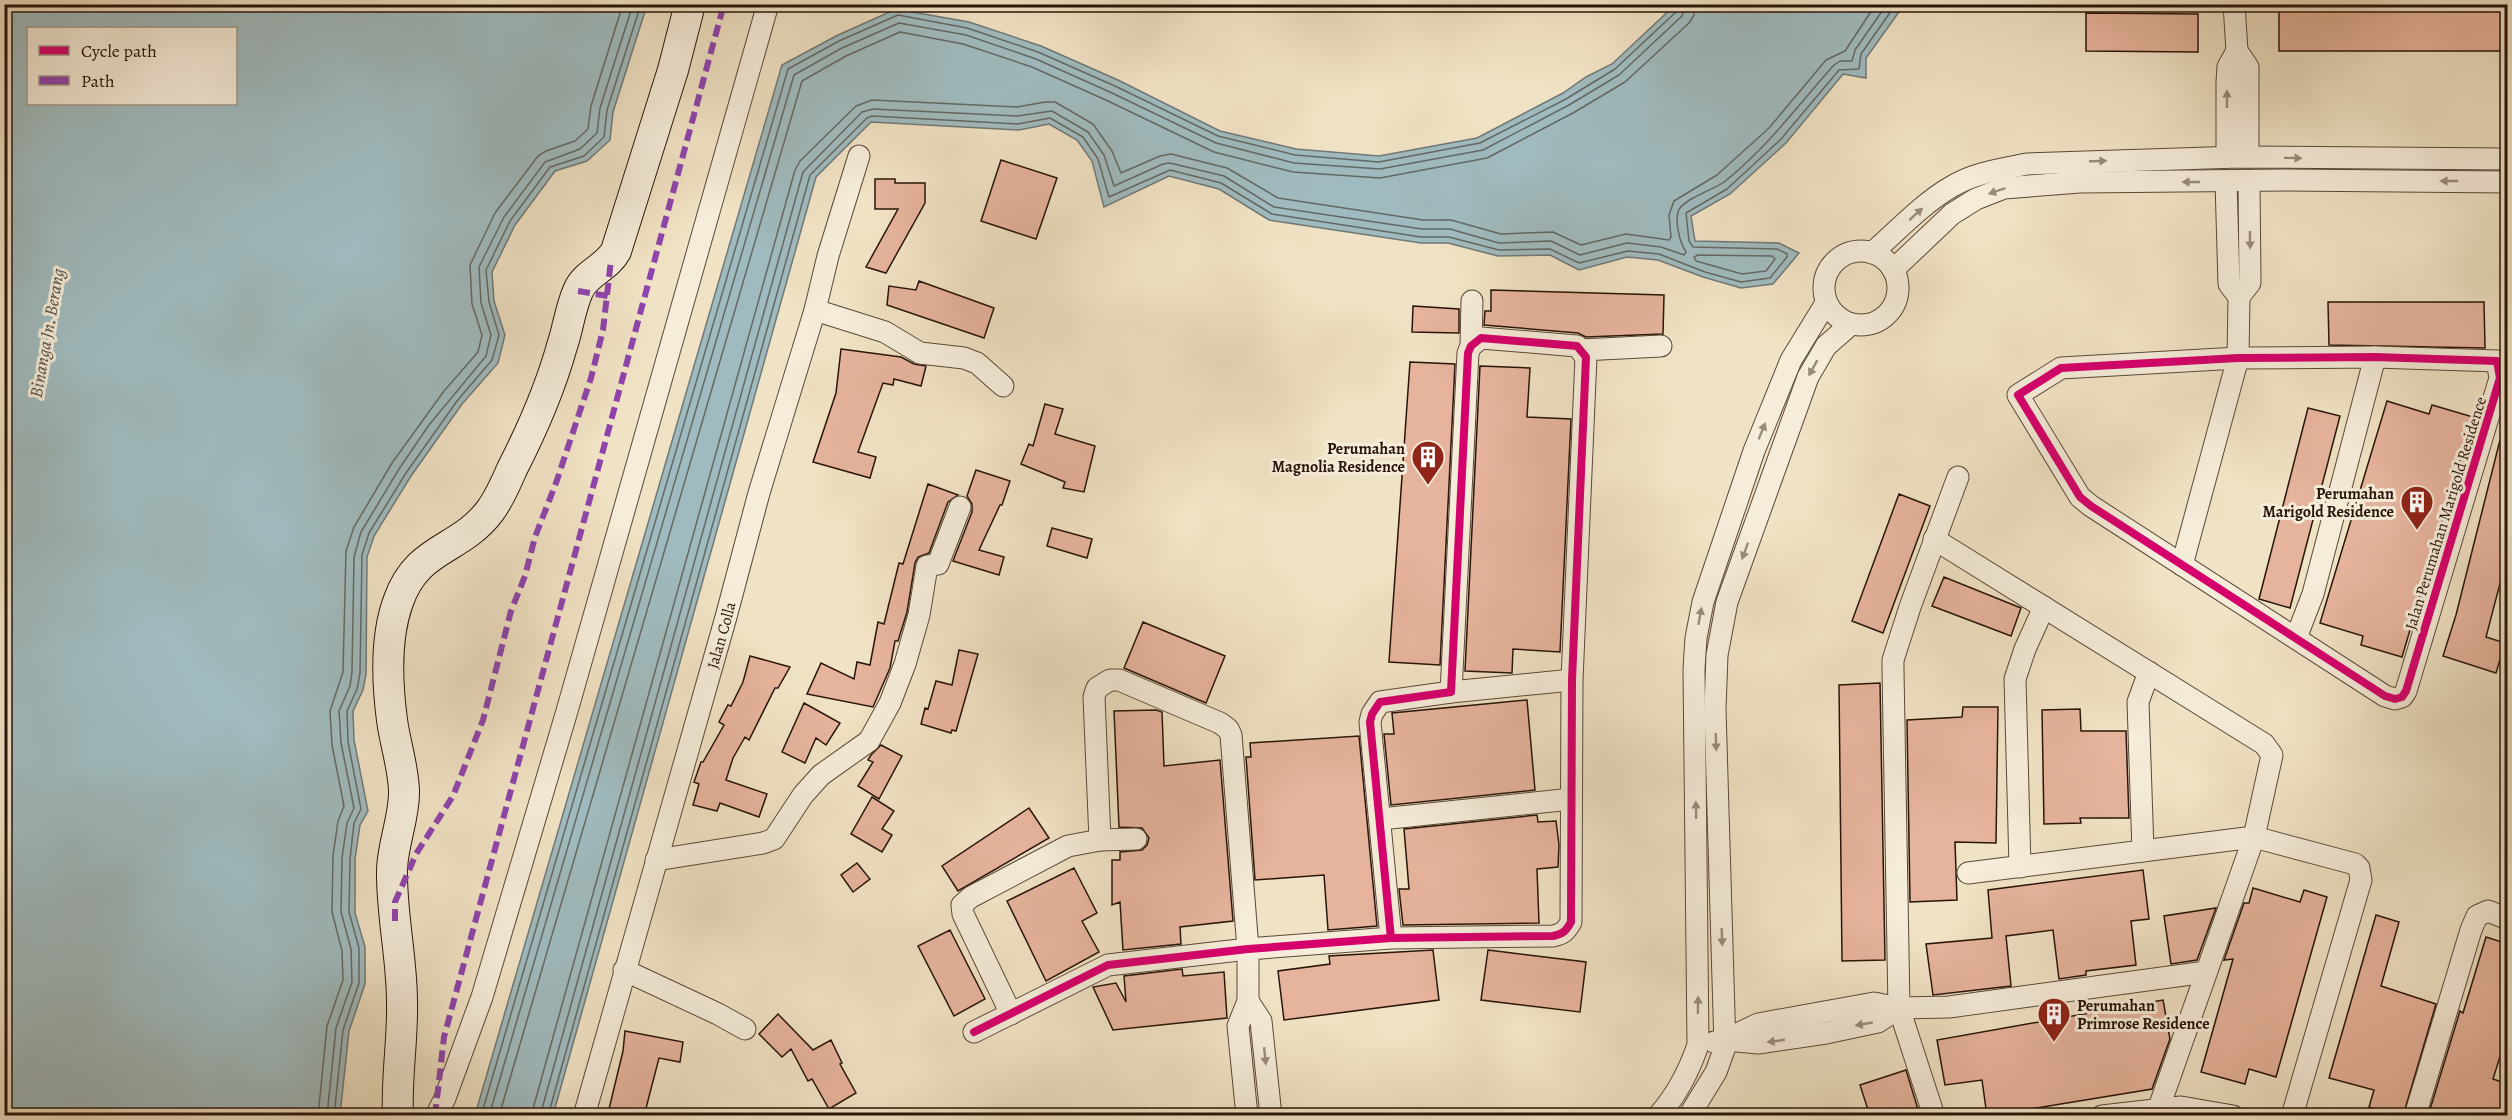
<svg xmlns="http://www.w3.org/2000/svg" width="2512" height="1120" font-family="Alegreya,serif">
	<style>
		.water { fill: #a0bbbf; stroke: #707876; stroke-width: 1.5; fill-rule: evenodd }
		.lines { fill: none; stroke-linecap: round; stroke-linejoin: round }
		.shore { stroke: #646864; stroke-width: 1.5 }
		.building { fill: #e6b39c; stroke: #281409; stroke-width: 1.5 }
		.street-casing { stroke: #5a4838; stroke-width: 23 }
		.secondary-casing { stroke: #281409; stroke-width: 32 }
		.street { stroke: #f5ecd9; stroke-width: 21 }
		.secondary { stroke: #f5ecd9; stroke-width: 30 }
		.quiet { stroke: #8e44ad; stroke-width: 6; stroke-dasharray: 12 6; stroke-linecap: butt }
		.cycleway-casing { stroke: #f5ecd9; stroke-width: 11 }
		.cycleway { stroke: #d6006c; stroke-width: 8 }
		.oneway { fill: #998b7b }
		.labels { text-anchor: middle; stroke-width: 6; stroke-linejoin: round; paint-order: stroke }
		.poi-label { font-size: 16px; font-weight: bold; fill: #281409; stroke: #f5ecd9; text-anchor: end }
		.street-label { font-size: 16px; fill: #281409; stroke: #f5ecd9 }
		.water-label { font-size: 18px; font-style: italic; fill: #524e49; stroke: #f5ecd9 }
	</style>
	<rect width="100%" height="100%" fill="#f0e2c4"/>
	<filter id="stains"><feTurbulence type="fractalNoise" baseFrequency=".00333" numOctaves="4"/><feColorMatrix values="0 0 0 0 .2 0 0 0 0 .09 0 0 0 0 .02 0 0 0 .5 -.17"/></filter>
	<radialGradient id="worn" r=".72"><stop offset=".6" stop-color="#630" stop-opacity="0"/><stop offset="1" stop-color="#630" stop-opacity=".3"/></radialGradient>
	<!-- water -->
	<path class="water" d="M5 4 647 5 613 112 610 140 587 161 555 171 515 225 492 272 494 301 505 335 498 363 462 404 411 476 374 536 367 557 366 674 363 690 353 711 354 740 368 811 360 825 355 859V913L365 947V984L349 1031 340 1115H5ZM28 28H236V104H28Z
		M1675 5H1904L1866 58V78L1843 74 1786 143 1730 194 1691 216 1695 241 1779 243 1799 253 1773 284 1741 288 1703 277 1658 260 1627 257 1579 270 1550 255 1498 256 1448 243H1421L1269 220 1219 189 1169 176 1104 207 1092 161 1077 140 1049 124 1019 130 871 122 816 177 553 1115H475L782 65 836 36 896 9 969 22 1041 46 1118 80 1220 131 1296 149 1379 156 1477 138 1563 93 1586 77 1612 64Z"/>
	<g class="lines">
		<!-- shore -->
		<path class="shore" d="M1698 255 1772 256 1775 259 1766 271 1742 274 1696 261 1694 257Z
			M318 1116 327 1026 343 980 342 951 332 912 333 856 338 821 344 806 332 745 330 711 343 672 346 551 354 527 392 463 444 391 478 352 482 335 472 304 470 265 495 213 538 156 546 151 575 141 588 129 591 106 623 4
			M327 1116 336 1028 352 982 351 949 341 912 342 858 347 823 354 808 341 743 339 711 350 686 352 672 354 557 361 532 399 469 429 425 486 356 491 335 481 303 479 267 504 217 545 162 580 149 597 133 600 108 633 4
			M334 1116 343 1030 359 983V948L349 912 350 859 354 823 361 809 348 742 347 711 357 689 360 673 362 555 369 533 406 473 457 401 492 360 499 335 489 302 486 270 510 221 550 167 584 156 604 137 607 110 641 4
			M481 1116 788 69 839 41 898 15 967 28 1038 52 1115 86 1218 136 1295 155 1379 162 1480 143 1566 99 1615 69 1677 11 1679 4
			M489 1116 794 75 842 48 899 23 966 35 1036 59 1112 93 1216 143 1294 163 1380 169 1483 150 1569 105 1619 75 1682 16 1686 4
			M499 1116 802 81 846 56 900 32 963 44 1032 67 1108 101 1214 152 1293 172 1380 178 1487 158 1573 113 1625 82 1689 23 1694 15 1695 4
			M531 1116 795 170 800 161 856 106 872 100 1017 107 1045 102H1055L1093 124 1112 151 1121 173 1160 156 1171 154 1227 168 1278 198 1423 220H1451L1501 234 1553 232 1581 245 1626 234 1669 240 1671 237 1669 215 1674 201 1717 175 1769 128 1826 60 1845 51 1876 4
			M540 1116 803 172 862 112 873 109 1017 116 1052 111 1088 132 1104 155 1114 186 1163 164 1170 163 1224 176 1274 207 1422 229H1450L1499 243 1551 241 1580 255 1627 243 1661 247 1684 255 1686 252C1680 243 1673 218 1680 208 1690 196 1711 191 1724 182 1767 148 1798 105 1834 65L1840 61H1852L1855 50 1887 4
			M548 1116 810 175 867 118 872 116 1018 124 1050 118 1083 137 1098 159 1109 197 1170 170 1221 183 1272 214 1421 237H1449L1499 250 1550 249 1579 263 1628 251 1659 254 1705 272 1741 282 1770 278 1787 257V254L1777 249 1693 247 1689 241 1686 213 1727 189 1781 139 1839 70 1859 69 1861 54 1896 4"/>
	</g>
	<!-- building -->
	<path class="building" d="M2279 4H2508V51H2279Z
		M2086 13 2198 14V52L2086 51Z
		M1001 160 1057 178 1036 239 981 221Z
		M875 179H895V183H925V203L886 273 866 267 898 209H875Z
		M919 281 994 308 984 338 887 305 889 286 916 290Z
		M1491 290 1664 295 1663 334 1586 337 1578 333 1484 325 1485 311H1491Z
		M2328 302H2484L2485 348 2329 345Z
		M1413 306 1459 309V333L1412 332Z
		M841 349 901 357 914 364 926 366 921 386 894 379 893 385 883 383 858 452 876 457 870 478 813 462 836 393Z
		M1410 362 1455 364 1440 665 1389 662Z
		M1480 366 1530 368 1527 417 1571 419 1560 652 1513 649 1512 673 1465 671Z
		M2387 401 2429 414 2432 405 2473 417 2402 657 2361 645 2363 636 2320 623Z
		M1045 404 1063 409 1055 434 1095 446 1084 492 1063 488 1065 482 1021 464 1029 444 1033 446Z
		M2308 408 2340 416 2290 608 2259 599Z
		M2502 432 2508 433V553L2486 637 2505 643 2496 673 2443 656 2456 615Z
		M976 470 1010 481 1002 505H1000L979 550 1004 557 999 575 953 561 972 512V504L967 496Z
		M928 484 958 495 948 502 929 553 918 557 915 563 907 612 898 641H895L890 668 873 707 807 694 821 663 854 679 857 662 870 665 878 622 884 624 899 563 903 564Z
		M1899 494 1930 506 1883 633 1852 621Z
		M1052 528 1092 539 1087 558 1047 546Z
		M1944 577 2021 608 2011 636 1932 606Z
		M1143 622 1225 656 1206 703 1124 668Z
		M959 650 978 654 956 731 952 730 951 733 921 724 925 708 928 709 936 681 952 685Z
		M750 656 790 667 778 688H775L749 740 745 737 733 758 726 780 767 794 759 817 720 803 717 811 693 805 699 784 694 782 701 762H703L724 725 719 722 728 705 731 706 743 682Z
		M1880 683 1885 960 1842 961 1839 685Z
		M1527 700 1535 790 1391 805 1384 734H1394L1392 713Z
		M804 703 840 723 826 745 816 738 805 763 782 752Z
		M1963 707H1998L1996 843 1955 842 1957 900 1910 902 1907 720 1962 717Z
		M2080 709 2081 731H2126L2129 818H2080L2081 823 2044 824 2042 710Z
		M1156 710 1162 712 1164 766 1220 760 1233 921 1180 927 1181 944 1123 950 1120 902 1112 905V860H1120V852L1142 850 1147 845 1149 838 1142 828 1119 827 1114 711Z
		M1359 736 1377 926 1328 930 1324 875 1255 880 1246 757H1251L1250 743Z
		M881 745 902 756 879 799 858 786 873 762 868 760 871 755Z
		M872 797 894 811 882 829 892 835 882 852 851 834Z
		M1029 808 1049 838 958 891 942 866Z
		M1537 815 1538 822 1556 821 1559 845 1558 867 1537 869 1539 923 1403 925 1399 889H1409L1404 829Z
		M857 863 870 879 853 892 841 875Z
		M1074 868 1097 913 1082 921 1099 952 1046 981 1007 901Z
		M2143 870 2149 919 2131 921 2136 965 2086 971V975L2059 979 2053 930 2006 936 2011 986 1933 995 1926 944 1992 938 1988 890Z
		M2253 888 2300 902 2304 890 2327 897 2276 1077 2249 1069 2245 1084 2201 1072 2233 959 2224 960 2244 903H2249Z
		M2216 908 2197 960 2171 964 2164 916Z
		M2376 915 2399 922 2381 986 2436 1004 2403 1116H2394L2369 1107 2374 1090 2329 1078Z
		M950 930 985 999 954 1016 918 946Z
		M2486 937 2508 944V1031L2493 1079 2508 1084V1116H2428L2460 1011 2463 1013Z
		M1433 950 1439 1000 1284 1020 1278 971 1330 964 1329 956Z
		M1488 950 1586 962 1580 1012 1481 1000Z
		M1182 969 1183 976 1224 972 1227 1018 1113 1030 1093 987 1116 983 1126 1002 1124 976Z
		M2163 1000 2170 1039 2152 1089 1987 1116 1982 1080 1945 1085 1937 1040Z
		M778 1014 813 1050 831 1040 842 1063 840 1064 856 1093 829 1109 812 1079 808 1081 791 1049 782 1057 759 1034Z
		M625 1031 683 1042 680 1062 659 1058 644 1116H634L609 1109 623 1051Z
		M1906 1070 1920 1116H1870L1860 1085Z"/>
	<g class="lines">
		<!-- street casing -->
		<g class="street-casing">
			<g id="street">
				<path d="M2234 4 2237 51"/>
				<path d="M2227 157V82L2228 67 2237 51 2248 67V157"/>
				<path d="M2226 182 2229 284 2239 297 2250 283 2249 181"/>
				<circle cx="1861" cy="288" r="37"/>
				<path d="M1872 253C1897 231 1922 204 1951 187 1973 173 2002 169 2027 164L2238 157 2508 159"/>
				<path d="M1893 270 1952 214 1976 199 2004 188 2080 182 2286 180 2508 182"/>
				<path d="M815 310 885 332 920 353 964 358 977 363 1003 386"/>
				<path d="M1471 346 1472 301"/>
				<path d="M1582 350 1661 346"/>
				<path d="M2375 357 2497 361 2500 378 2406 691 2402 697 2395 699 2385 696 2091 506 2080 497 2018 395 2061 368 2238 358Z"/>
				<path d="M1934 539 2264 744 2272 755 2254 837 2156 1116"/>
				<path d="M2182 565 2238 358 2239 297"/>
				<path d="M2296 638 2313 594 2375 357"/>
				<path d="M1451 692 1572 680"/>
				<path d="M1381 819 1571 799"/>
				<path d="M1100 840 1094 697 1097 688 1110 680H1119L1220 723 1228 729 1231 735 1248 949V1001L1238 1026 1247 1116"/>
				<path d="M2143 851 2138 702 2149 672"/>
				<path d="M656 860 763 843 774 839 803 795 821 775 869 741 890 703 905 664 919 615 927 566 938 564 960 507"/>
				<path d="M2020 867 2015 679 2025 649 2044 607"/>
				<path d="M1968 873 2254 837 2355 864 2359 868 2361 880 2292 1116"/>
				<path d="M624 970 718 1014 745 1029"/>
				<path d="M1248 1001 1261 1021 1271 1116"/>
				<path d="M1011 1014 963 914 962 905 971 897 1068 846 1100 840 1136 839"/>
				<path d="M974 1032 1108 965 1248 949 1391 938 1553 936C1563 934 1566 931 1571 922L1572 680 1586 357 1577 346 1481 338 1471 346 1468 353 1451 692 1380 702 1372 714 1370 722 1391 938"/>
				<path d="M1726 1040 1758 1043 1826 1033 1878 1022 1899 1008"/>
				<path d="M1714 1042 1725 1040 1758 1024 1874 1003 1899 1008 1949 1007 2206 972"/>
				<path d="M436 1116 445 1098 482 997 567 711 768 4"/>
				<path id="s1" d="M584 1116 726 617 759 493 815 310 828 256 859 156"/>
				<path d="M1658 1116C1677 1095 1689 1071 1698 1045L1694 669 1696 638 1703 602 1754 451 1791 360 1826 303"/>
				<path d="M1689 1116 1716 1072 1725 1047 1715 709 1717 655 1727 602 1808 377 1826 346 1851 324"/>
				<path d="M1934 1116 1899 1008 1893 670V660L1910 607 1958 477"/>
				<path d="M2102 1116 2181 1107 2233 1116"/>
				<path d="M2415 1116 2471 930 2477 916 2488 911 2508 919"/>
			</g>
		</g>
		<!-- secondary casing -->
		<g class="secondary-casing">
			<path id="secondary" d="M398 1116C396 1078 403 1040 402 1002 402 957 391 913 392 869 393 842 405 816 404 790 403 766 395 743 392 720 387 682 385 638 398 602 417 546 459 552 490 511 499 499 506 483 512 469 532 430 550 389 562 346 568 329 570 309 578 291 585 273 607 268 616 251L673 70 690 4"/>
		</g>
		<!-- street -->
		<use href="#street" class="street"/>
		<!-- secondary -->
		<use href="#secondary" class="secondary"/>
		<!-- quiet -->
		<path class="quiet" d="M578 291 608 296
			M395 921V902L416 854 453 796 483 720 511 611 525 576 535 537 556 483 591 378 603 330 611 260
			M435 1116 444 1037 724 4"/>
		<!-- cycleway casing -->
		<g class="cycleway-casing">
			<path id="cycleway" d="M2375 357 2497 361 2500 378 2406 691 2402 697 2395 699 2385 696 2091 506 2080 497 2018 395 2061 368 2238 358Z
				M974 1032 1108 965 1248 949 1391 938 1553 936C1563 934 1566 931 1571 922L1572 680 1586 357 1577 346 1481 338 1471 346 1468 353 1451 692 1380 702 1372 714 1370 722 1391 938"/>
		</g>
		<!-- cycleway -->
		<use href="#cycleway" class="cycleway"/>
	</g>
	<!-- one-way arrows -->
	<defs><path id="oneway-solid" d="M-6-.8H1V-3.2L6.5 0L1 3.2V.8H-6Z" transform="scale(1.5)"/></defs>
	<g class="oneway">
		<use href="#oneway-solid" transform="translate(2227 99) rotate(-90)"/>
		<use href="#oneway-solid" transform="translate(2293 158) rotate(1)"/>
		<use href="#oneway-solid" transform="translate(2098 161) rotate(-2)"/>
		<use href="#oneway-solid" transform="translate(2449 181) rotate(-180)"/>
		<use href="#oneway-solid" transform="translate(2191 182) rotate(180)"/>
		<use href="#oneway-solid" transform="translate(1997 191) rotate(161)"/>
		<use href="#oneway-solid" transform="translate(1916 214) rotate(-42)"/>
		<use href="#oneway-solid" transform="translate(2250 240) rotate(89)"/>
		<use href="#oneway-solid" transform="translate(1813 368) rotate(119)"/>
		<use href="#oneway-solid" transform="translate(1762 431) rotate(-68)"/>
		<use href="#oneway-solid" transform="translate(1745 551) rotate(110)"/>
		<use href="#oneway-solid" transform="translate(1700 616) rotate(-80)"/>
		<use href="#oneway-solid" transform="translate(1716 742) rotate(88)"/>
		<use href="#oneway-solid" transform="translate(1696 810) rotate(-91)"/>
		<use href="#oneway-solid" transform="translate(1722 937) rotate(88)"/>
		<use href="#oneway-solid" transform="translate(1698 1005) rotate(-89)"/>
		<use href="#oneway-solid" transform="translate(1864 1024) rotate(170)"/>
		<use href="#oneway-solid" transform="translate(1776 1041) rotate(172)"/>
		<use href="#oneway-solid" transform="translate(1265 1056) rotate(84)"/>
	</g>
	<!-- icons -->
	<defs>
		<g id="building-pin" transform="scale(1.725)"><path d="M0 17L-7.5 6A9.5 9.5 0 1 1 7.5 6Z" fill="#8f2418" stroke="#f5ecd9"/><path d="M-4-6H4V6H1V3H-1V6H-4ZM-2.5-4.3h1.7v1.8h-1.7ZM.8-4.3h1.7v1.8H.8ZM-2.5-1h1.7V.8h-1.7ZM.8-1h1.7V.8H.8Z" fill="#fff"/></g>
	</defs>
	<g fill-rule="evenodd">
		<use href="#building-pin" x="1428" y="457"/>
		<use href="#building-pin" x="2417" y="502"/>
		<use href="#building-pin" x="2054" y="1014"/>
	</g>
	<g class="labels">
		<!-- poi labels -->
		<g class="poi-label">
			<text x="1405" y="454">Perumahan<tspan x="1405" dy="18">Magnolia Residence</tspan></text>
			<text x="2394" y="499">Perumahan<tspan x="2394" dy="18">Marigold Residence</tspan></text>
			<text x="2077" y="1011" text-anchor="start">Perumahan<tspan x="2077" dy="18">Primrose Residence</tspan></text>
		</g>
		<!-- street labels -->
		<g class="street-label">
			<text transform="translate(2445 513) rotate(-73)" y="6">Jalan Perumahan Marigold Residence</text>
			<text dy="6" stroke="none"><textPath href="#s1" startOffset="500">Jalan Colla</textPath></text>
		</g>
		<!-- water labels -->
		<g class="water-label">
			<text transform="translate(47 333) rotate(-80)" y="6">Binanga Jn. Berang</text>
		</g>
	</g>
	<!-- margin -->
	<rect width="2512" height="1120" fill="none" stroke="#f0e2c4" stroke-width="24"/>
	<rect x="6" y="6" width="2500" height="1108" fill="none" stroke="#281409" stroke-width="3"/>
	<rect x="12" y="12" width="2488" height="1096" fill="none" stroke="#281409" stroke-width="1.5"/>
	<!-- legend -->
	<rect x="27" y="27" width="210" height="78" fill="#f5ecd9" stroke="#a39686" stroke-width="1.5"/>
	<rect x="39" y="46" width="30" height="9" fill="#d6006c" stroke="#a39686" stroke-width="1.5"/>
	<text x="81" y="57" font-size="18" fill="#281409">Cycle path</text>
	<rect x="39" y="76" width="30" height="9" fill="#8e44ad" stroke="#a39686" stroke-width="1.5"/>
	<text x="81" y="87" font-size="18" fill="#281409">Path</text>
	<rect width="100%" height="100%" filter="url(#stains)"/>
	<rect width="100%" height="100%" fill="url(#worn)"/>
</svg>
